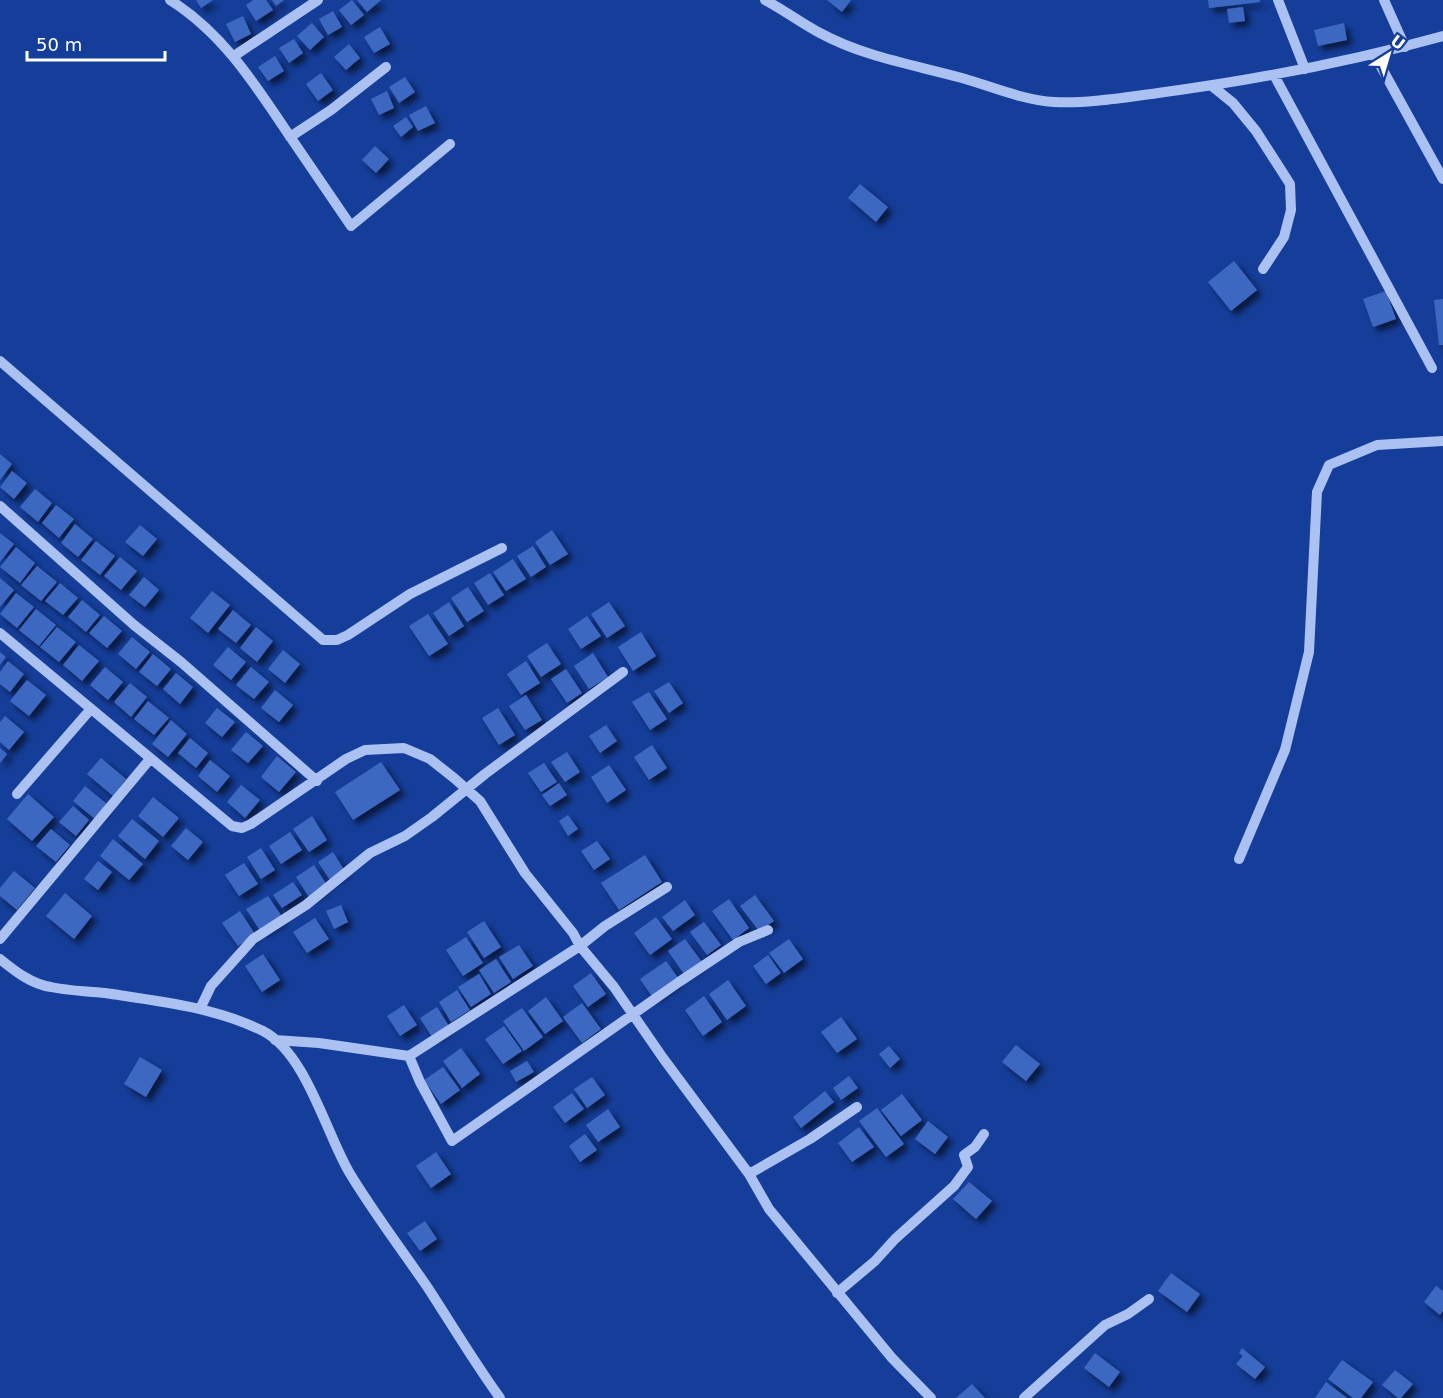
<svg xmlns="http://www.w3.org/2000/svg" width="1443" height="1398" font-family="'DejaVu Sans',sans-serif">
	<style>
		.building { fill: #3e68c1; filter: url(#shadow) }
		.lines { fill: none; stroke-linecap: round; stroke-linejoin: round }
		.minor { stroke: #aac1f2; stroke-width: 10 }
	</style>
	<defs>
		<filter id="shadow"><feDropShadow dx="5" dy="5" stdDeviation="3" flood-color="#0009"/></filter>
	</defs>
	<rect width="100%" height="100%" fill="#153e9a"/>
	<!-- building -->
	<path class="building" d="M196 0H213L201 8Z
		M253 0H266L273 10 256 21 246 5Z
		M272 0H284L276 6Z
		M352 0 364 15 351 25 339 10Z
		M357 0H381L367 12Z
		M827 0H851L842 12Z
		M1208 0H1260V2L1209 8Z
		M1243 7 1245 21 1229 23 1227 9Z
		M333 11 342 27 328 35 319 19Z
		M243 16 251 34 235 42 226 24Z
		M312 23 324 37 310 50 297 36Z
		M1344 23 1347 40 1318 46 1314 30Z
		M380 27 390 44 374 53 364 37Z
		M294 39 303 53 289 63 279 48Z
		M349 44 360 58 346 70 334 57Z
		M275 56 284 71 268 81 258 67Z
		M321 73 333 90 318 101 306 84Z
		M405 77 415 92 399 103 389 87Z
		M387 91 394 108 379 115 371 99Z
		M426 106 435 123 418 131 409 115Z
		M406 117 413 127 401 137 393 126Z
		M375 146 389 159 376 173 362 160Z
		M860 184 888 207 876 222 848 198Z
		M1234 261 1257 290 1231 311 1208 282Z
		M1386 291 1396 319 1373 327 1363 299Z
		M1443 299V345H1439L1434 300Z
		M0 454 12 464 0 480Z
		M12 471 27 483 14 499 0 487Z
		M35 489 52 503 38 522 20 507Z
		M56 505 74 519 59 538 42 523Z
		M75 524 93 539 78 557 61 543Z
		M140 525 157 539 143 556 125 542Z
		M552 530 568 554 550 565 535 542Z
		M0 533 14 544 0 562Z
		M96 541 115 556 100 575 81 560Z
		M533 546 546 567 531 577 517 556Z
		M16 547 35 563 20 583 0 567Z
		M120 557 137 571 121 590 104 576Z
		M513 559 526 579 506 591 493 572Z
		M37 566 57 582 41 601 21 585Z
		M490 573 504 595 488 605 474 583Z
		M144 577 159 590 145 607 129 595Z
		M0 578 14 590 0 607Z
		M60 583 78 598 63 615 45 601Z
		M468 587 484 611 467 622 451 598Z
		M212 591 230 605 208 633 190 618Z
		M16 593 34 607 17 628 0 614Z
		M82 600 100 615 86 632 68 617Z
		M449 602 464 626 449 636 433 613Z
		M609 602 625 626 607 638 591 614Z
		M36 609 56 625 39 646 19 630Z
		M233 610 251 625 236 643 218 629Z
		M428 614 448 644 429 656 409 626Z
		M104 616 122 631 107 648 89 633Z
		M587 616 601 636 581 649 568 629Z
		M57 627 76 642 59 662 40 647Z
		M256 627 273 641 257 662 240 648Z
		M641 632 656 656 633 671 618 647Z
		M132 637 150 652 136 669 118 654Z
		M547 643 561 664 541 677 527 656Z
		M79 645 99 661 82 681 63 665Z
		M228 647 246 662 231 680 213 665Z
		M283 650 300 664 285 683 268 669Z
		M0 652 6 657 0 665Z
		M593 653 608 677 589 689 574 666Z
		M153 654 171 669 157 686 139 672Z
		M8 661 24 674 10 692 0 684V672Z
		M526 661 540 683 521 695 507 674Z
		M105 667 123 682 108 700 90 685Z
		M251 667 269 682 254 699 236 685Z
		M566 669 582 693 567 703 551 679Z
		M176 673 193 687 180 704 163 689Z
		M27 680 46 695 29 716 10 701Z
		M669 682 683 703 669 713 654 691Z
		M130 683 147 697 131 717 114 702Z
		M275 690 293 705 279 722 261 708Z
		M649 692 667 719 650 730 632 702Z
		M526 695 542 720 525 730 509 706Z
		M148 701 169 718 154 735 134 719Z
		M217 708 235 722 222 737 205 723Z
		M498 708 515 735 499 745 482 718Z
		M5 716 24 732 9 750 0 742V722Z
		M171 720 187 734 168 757 152 744Z
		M606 725 617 741 600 753 589 736Z
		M246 732 263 746 248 763 231 750Z
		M190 738 208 753 196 768 178 753Z
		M652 745 667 768 649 780 634 757Z
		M0 748 7 754 0 763Z
		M567 752 580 772 565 782 551 762Z
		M277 756 296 772 279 792 261 777Z
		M101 758 126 779 113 796 87 774Z
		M210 760 230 776 217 792 198 776Z
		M381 762 400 790 353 820 335 792Z
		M544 763 557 782 541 792 528 773Z
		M609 765 626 790 607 803 591 777Z
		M559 783 567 795 550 806 542 795Z
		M241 785 260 800 245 818 227 802Z
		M85 786 107 804 95 819 73 801Z
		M28 794 54 817 32 841 7 819Z
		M153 797 179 818 163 837 138 816Z
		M73 806 89 820 76 836 59 822Z
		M568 815 578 829 568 836 559 821Z
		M312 816 327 840 309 852 293 829Z
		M132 819 159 841 145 859 118 836Z
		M186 828 203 842 188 860 171 846Z
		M51 829 70 845 56 862 36 846Z
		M290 832 302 850 281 864 269 846Z
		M113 839 143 864 129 880 100 856Z
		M597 841 610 859 594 870 581 851Z
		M261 848 275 870 261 879 247 857Z
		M333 852 345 871 330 880 318 862Z
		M645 855 662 882 619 910 601 883Z
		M98 861 112 872 98 890 84 879Z
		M244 863 258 884 239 896 225 875Z
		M314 865 327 885 309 897 296 877Z
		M14 871 35 888 17 910 0 896V888Z
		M293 882 302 895 282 908 273 895Z
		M65 893 92 916 74 939 46 916Z
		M755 895 774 921 759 931 740 906Z
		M268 896 283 918 261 932 246 909Z
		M729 899 749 928 733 940 712 911Z
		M685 900 695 915 673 931 662 917Z
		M341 905 348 922 334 929 326 911Z
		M240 911 255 934 238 946 222 923Z
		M656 917 672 939 650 955 634 933Z
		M315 918 329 939 307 953 293 932Z
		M484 921 501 947 484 958 467 932Z
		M704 922 721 945 707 955 690 932Z
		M466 937 483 963 463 976 446 950Z
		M685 939 702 962 684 974 668 951Z
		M789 939 803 959 784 973 769 953Z
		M519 945 533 966 513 979 499 957Z
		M263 954 280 980 262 992 245 966Z
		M768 955 781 973 766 984 753 966Z
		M496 959 511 982 494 993 479 970Z
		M666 961 679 979 653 998 640 979Z
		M591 973 606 994 588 1007 573 986Z
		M479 974 491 994 471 1007 458 987Z
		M728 980 746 1006 727 1020 709 994Z
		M457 990 470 1010 451 1022 439 1002Z
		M704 996 722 1022 703 1036 685 1010Z
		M546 997 563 1021 545 1034 528 1011Z
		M582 1003 601 1029 582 1043 563 1017Z
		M404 1005 417 1025 400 1036 387 1016Z
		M437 1007 449 1026 432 1037 420 1018Z
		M522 1008 543 1037 524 1051 503 1021Z
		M841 1017 857 1039 837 1053 821 1032Z
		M504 1026 522 1051 503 1064 485 1039Z
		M1016 1045 1040 1064 1026 1081 1002 1062Z
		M889 1046 900 1059 890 1068 879 1054Z
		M461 1048 480 1074 462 1088 443 1061Z
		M140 1057 162 1070 146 1097 124 1084Z
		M527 1061 534 1072 516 1082 510 1071Z
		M443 1067 460 1090 441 1104 424 1080Z
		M849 1076 858 1088 841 1100 833 1088Z
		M592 1077 605 1095 587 1108 574 1089Z
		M825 1091 834 1102 801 1128 793 1117Z
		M572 1093 584 1109 565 1123 553 1107Z
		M902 1094 922 1120 901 1136 881 1110Z
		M877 1108 904 1144 886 1157 859 1121Z
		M608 1109 620 1127 598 1142 586 1125Z
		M928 1121 948 1137 935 1154 915 1139Z
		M859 1127 874 1147 852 1162 838 1143Z
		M585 1134 597 1150 580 1162 569 1146Z
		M436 1152 451 1174 431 1188 416 1166Z
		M969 1182 992 1201 976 1219 953 1199Z
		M425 1221 437 1239 420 1251 407 1233Z
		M1171 1273 1200 1294 1187 1312 1158 1291Z
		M1436 1286 1443 1291V1311L1440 1315 1424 1302Z
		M1242 1348 1265 1367 1255 1379 1236 1364 1243 1356 1239 1353Z
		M1095 1353 1120 1372 1109 1387 1084 1368Z
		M1342 1360 1373 1382 1361 1398H1353L1328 1379Z
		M1395 1370 1413 1384 1401 1398H1398L1382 1385Z
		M1326 1382 1347 1398H1315Z
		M972 1384 985 1398H956Z"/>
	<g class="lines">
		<!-- minor -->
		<path class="minor" d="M170 0C224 34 256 86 291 138 311 167 331 197 351 226L450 144
			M765 0C784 10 801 23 820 33 864 57 915 65 962 78 993 87 1023 100 1054 102 1085 104 1127 97 1158 93 1254 80 1349 62 1443 36
			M1278 0 1305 69
			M1384 0 1405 47
			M1374 54 1443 179
			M234 56 318 0
			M1274 75 1432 368
			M1212 86 1233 103 1256 131 1290 184 1291 210 1284 237 1263 269
			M290 137 331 110 386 67
			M0 361 323 640H337L348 635 410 594 502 548
			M0 506 134 625 181 662 317 781
			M0 633 232 826 242 828 251 824 346 759 365 750 404 748 430 759 454 778 480 801 525 873 573 933 580 946 614 987 663 1058 749 1174 769 1209 892 1358 931 1398
			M17 794 90 710
			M1239 859 1285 750 1309 652 1317 492 1329 465 1377 445 1443 441
			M0 939 150 759
			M0 959C15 971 31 984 51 987 68 991 87 991 105 993 158 1001 214 1007 263 1031 306 1053 326 1133 349 1172 373 1212 402 1250 428 1288 452 1325 474 1362 500 1398
			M200 1009 211 986 253 939 306 905 370 853 405 836 432 817 485 774 623 672
			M275 1040 319 1043 409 1056 420 1082 452 1141 679 982 739 942 768 930
			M409 1056 580 946 605 926 667 887
			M749 1174 810 1139 857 1107
			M837 1293 875 1261 895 1239 954 1186 968 1167 964 1155 975 1147 984 1134
			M1024 1398 1105 1325 1128 1314 1149 1299"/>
	</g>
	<!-- north arrow -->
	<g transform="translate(1389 54) rotate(37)" stroke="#153e9a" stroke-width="4.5" paint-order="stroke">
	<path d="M0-4.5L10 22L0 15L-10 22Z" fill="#ffffff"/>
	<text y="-9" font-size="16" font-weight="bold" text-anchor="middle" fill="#ffffff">U</text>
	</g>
	<!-- scale -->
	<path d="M27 51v9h138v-9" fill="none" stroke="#ffffff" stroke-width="3"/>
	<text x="36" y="51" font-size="18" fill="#ffffff" stroke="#153e9a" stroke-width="4.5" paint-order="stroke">50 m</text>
</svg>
